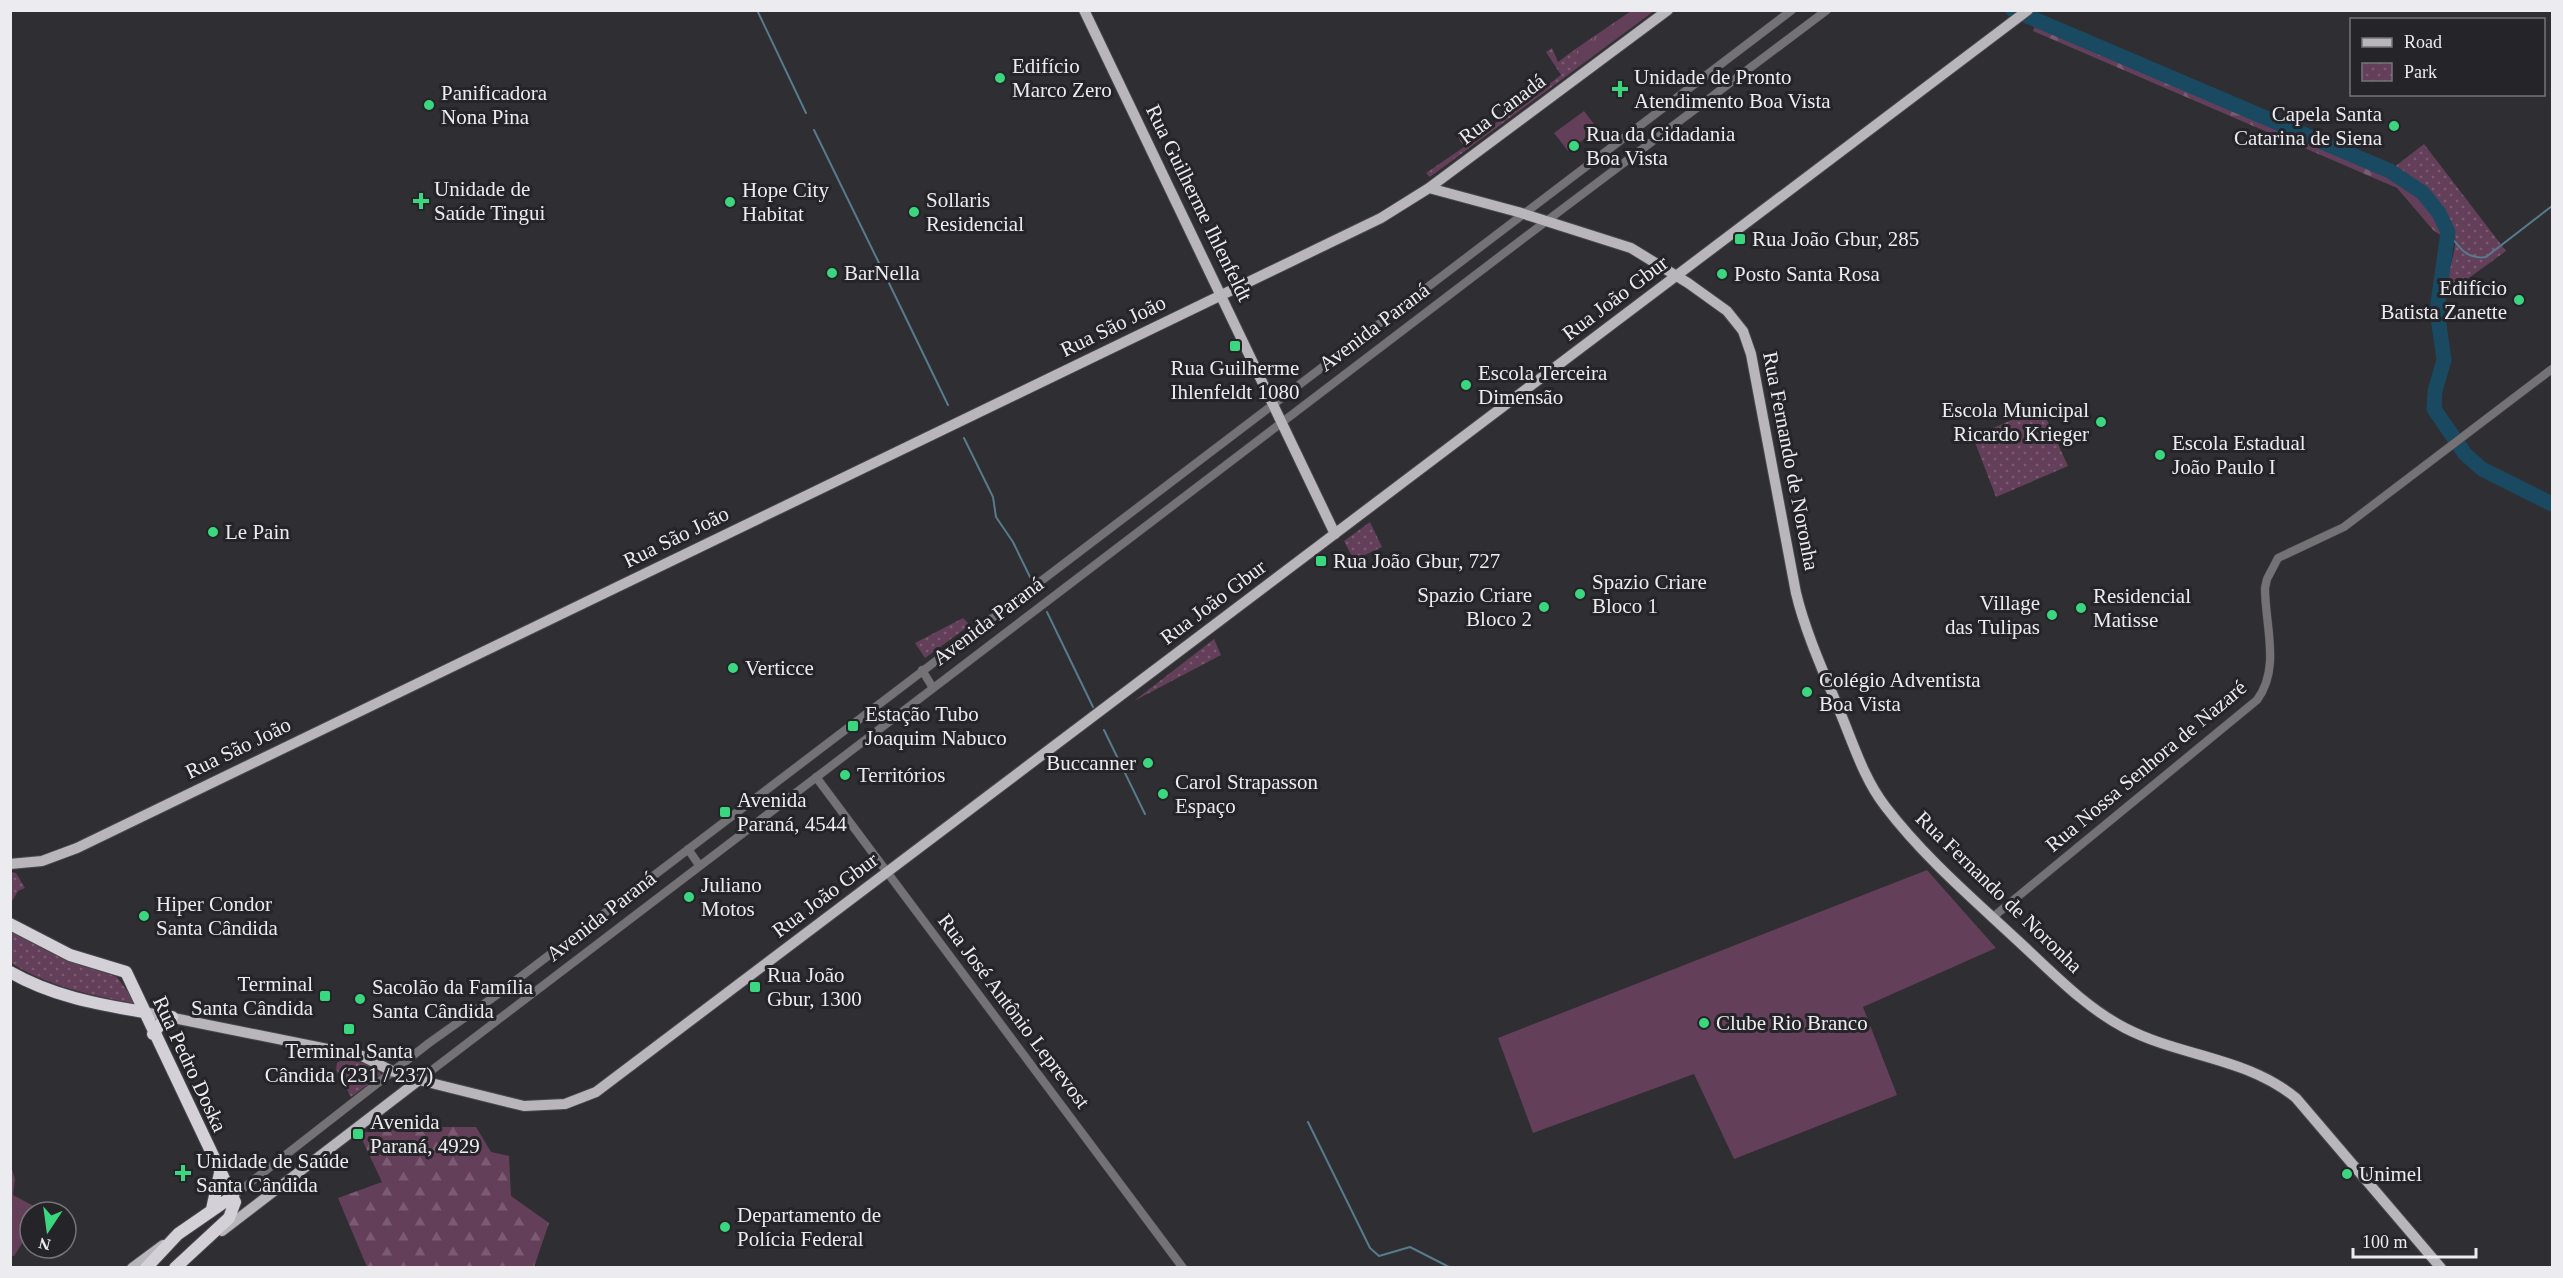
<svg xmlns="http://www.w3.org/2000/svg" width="2563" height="1278" font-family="Georgia,serif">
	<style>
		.grass { fill: url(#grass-tufts) }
		.forest { fill: url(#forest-firs) }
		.park { fill: url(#park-dots) }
		.pitch { fill: #643f59 }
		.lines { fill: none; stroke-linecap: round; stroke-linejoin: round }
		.stream { stroke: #587b8c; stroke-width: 2 }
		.river { stroke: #194a61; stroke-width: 15 }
		.minor-casing { stroke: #49494d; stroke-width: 9 }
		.major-casing { stroke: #49494d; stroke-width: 12 }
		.highway-casing { stroke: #49494d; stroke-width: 14 }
		.minor { stroke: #747275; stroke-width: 8 }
		.major { stroke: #b9b6bb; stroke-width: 10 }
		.highway { stroke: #d4d0d7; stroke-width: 12 }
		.poi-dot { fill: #3ad77f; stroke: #242429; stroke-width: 2 }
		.labels { text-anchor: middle; stroke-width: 6; stroke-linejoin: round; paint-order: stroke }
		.poi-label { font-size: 21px; fill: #ececf0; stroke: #242429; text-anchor: start }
		.street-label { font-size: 21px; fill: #ececf0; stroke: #242429 }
	</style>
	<defs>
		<pattern id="grass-tufts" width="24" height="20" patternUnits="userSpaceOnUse" patternTransform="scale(1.5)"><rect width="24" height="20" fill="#643f59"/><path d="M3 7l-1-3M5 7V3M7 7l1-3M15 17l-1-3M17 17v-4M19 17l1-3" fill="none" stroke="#7a5b71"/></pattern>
		<pattern id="forest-firs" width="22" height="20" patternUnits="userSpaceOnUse" patternTransform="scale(1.5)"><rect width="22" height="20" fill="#643f59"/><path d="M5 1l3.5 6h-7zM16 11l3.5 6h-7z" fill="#7a5b71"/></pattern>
		<pattern id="park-dots" width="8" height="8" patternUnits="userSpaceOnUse" patternTransform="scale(1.5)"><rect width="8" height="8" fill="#643f59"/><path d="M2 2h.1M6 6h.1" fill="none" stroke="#7a5b71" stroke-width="1.8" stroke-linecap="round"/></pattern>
	</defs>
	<rect width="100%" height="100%" fill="#2e2e33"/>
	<!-- grass -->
	<path class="grass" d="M1631 11H1654L1584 63 1574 50Z"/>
	<!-- forest -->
	<path class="forest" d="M2035 26 2404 181C2422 197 2436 212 2442 236L2433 230 2397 188 2033 31Z
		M417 1127H476L491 1152 509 1156 511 1196 549 1223 534 1267H367L338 1198 382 1182 359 1133Z
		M11 1166 15 1179 13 1195 43 1211 30 1212V1231L14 1256 10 1255Z"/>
	<!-- park -->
	<path class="park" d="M1552 48 1558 62 1574 50 1584 63 1430 177 1426 173 1464 147 1458 137 1469 135 1477 126 1484 132 1513 110 1509 102 1520 99 1528 91 1537 93 1561 75 1546 52Z
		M2424 144 2506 251 2440 299C2445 281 2453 263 2455 245 2460 213 2417 182 2393 168Z
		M2041 407 2068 466 1996 497 1973 437Z
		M1370 522 1382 547 1354 560 1344 541Z
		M963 618 968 623 966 628 925 658 915 643Z
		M1214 639 1221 655 1134 701Z
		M11 872 16 873 25 888 18 891 11 903Z
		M10 930 69 960 117 977 137 1004C91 995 50 987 11 963Z
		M343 1059 363 1063 382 1074 351 1097 336 1070 337 1063Z"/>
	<!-- pitch -->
	<path class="pitch" d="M1584 111 1598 129 1568 151 1554 133Z
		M1927 870 1996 948 1863 1007 1897 1095 1734 1159 1694 1074 1533 1133 1498 1038Z"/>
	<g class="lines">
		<!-- stream -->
		<path class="stream" d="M757 10 806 113
			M814 130 879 263
			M2448 232C2458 246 2466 260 2486 257L2552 206
			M887 279 948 405
			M964 438 993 497 996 517 1013 542 1030 577
			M1047 612 1093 707
			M1104 730 1145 814
			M1308 1122 1370 1248 1379 1256 1410 1247 1451 1268"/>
		<!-- river -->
		<path class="river" d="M2013 10 2390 171 2423 193 2439 213 2448 232 2437 310 2444 360 2435 391 2434 409 2465 454 2482 469 2552 504"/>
		<!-- minor casing -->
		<g class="minor-casing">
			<path id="minor" d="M922 670 933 688
				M816 777 1183 1268
				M688 849 699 865
				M1993 917 2257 700C2281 668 2265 626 2265 588L2267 579 2278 558 2344 527 2552 369
				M419 1080 1520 241 1827 10
				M233 1196 429 1043 498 994 1792 10"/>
		</g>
		<!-- major casing -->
		<g class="major-casing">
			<path id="major" d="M1084 10 1335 534
				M1429 188 1518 212 1631 248 1688 283 1727 311 1743 331 1751 354 1796 593C1806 634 1824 673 1840 712 1853 743 1864 779 1885 806 1923 856 1971 897 2016 939 2050 970 2083 1006 2125 1028 2181 1057 2246 1057 2296 1098L2441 1268
				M10 864 42 861 77 848 1381 218 1429 188 1668 10
				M144 1012 362 1056 392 1071 419 1080 524 1106 565 1104 596 1092 2028 10
				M222 1231 419 1080
				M132 1268 163 1245"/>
		</g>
		<!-- highway casing -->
		<g class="highway-casing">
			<path id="highway" d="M10 924 70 955 126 972 235 1202 229 1218 175 1268
				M10 972C52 996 96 1004 144 1012
				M153 1034 162 1022 172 1017
				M212 1209 220 1173
				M146 1268 178 1234 233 1196"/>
		</g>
		<!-- minor -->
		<use href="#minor" class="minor"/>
		<!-- major -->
		<use href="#major" class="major"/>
		<!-- highway -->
		<use href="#highway" class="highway"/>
	</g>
	<!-- markers -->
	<g class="poi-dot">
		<circle cx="1000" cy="78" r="6"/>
		<path d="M1617 80h6v6h6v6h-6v6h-6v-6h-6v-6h6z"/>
		<circle cx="429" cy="105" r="6"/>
		<circle cx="2394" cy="126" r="6"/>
		<circle cx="1574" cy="146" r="6"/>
		<path d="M418 192h6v6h6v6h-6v6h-6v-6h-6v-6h6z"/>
		<circle cx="730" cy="202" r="6"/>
		<circle cx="914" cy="212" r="6"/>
		<rect x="1734" y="233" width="12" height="12" rx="3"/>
		<circle cx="832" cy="273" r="6"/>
		<circle cx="1722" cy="274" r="6"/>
		<circle cx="2519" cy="300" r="6"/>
		<rect x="1229" y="340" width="12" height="12" rx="3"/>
		<circle cx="1466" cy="385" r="6"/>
		<circle cx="2101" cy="422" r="6"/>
		<circle cx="2160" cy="455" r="6"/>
		<circle cx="213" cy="532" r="6"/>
		<rect x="1315" y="555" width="12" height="12" rx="3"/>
		<circle cx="1580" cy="594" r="6"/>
		<circle cx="1544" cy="607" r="6"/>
		<circle cx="2081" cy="608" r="6"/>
		<circle cx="2052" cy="615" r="6"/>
		<circle cx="733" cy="668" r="6"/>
		<circle cx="1807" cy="692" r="6"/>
		<rect x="847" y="720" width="12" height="12" rx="3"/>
		<circle cx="1148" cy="763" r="6"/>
		<circle cx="845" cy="775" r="6"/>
		<circle cx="1163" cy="794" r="6"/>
		<rect x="719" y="806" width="12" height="12" rx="3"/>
		<circle cx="689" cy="897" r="6"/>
		<circle cx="144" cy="916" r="6"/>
		<rect x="749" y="981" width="12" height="12" rx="3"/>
		<rect x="319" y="990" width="12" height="12" rx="3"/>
		<circle cx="360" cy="999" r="6"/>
		<circle cx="1704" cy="1023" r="6"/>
		<rect x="343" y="1023" width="12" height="12" rx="3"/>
		<rect x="352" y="1128" width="12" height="12" rx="3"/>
		<path d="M180 1164h6v6h6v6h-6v6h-6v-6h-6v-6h6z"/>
		<circle cx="2347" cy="1174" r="6"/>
		<circle cx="725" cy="1227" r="6"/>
	</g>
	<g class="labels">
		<!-- poi labels -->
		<g class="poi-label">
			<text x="1012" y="73">Edifício<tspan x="1012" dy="24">Marco Zero</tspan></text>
			<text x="1634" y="84">Unidade de Pronto<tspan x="1634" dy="24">Atendimento Boa Vista</tspan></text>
			<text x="441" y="100">Panificadora<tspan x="441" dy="24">Nona Pina</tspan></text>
			<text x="2382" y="121" text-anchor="end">Capela Santa<tspan x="2382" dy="24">Catarina de Siena</tspan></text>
			<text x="1586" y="141">Rua da Cidadania<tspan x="1586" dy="24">Boa Vista</tspan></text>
			<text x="434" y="196">Unidade de<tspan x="434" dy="24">Saúde Tingui</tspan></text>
			<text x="742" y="197">Hope City<tspan x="742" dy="24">Habitat</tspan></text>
			<text x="926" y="207">Sollaris<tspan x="926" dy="24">Residencial</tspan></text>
			<text x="1752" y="246">Rua João Gbur, 285</text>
			<text x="844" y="280">BarNella</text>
			<text x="1734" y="281">Posto Santa Rosa</text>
			<text x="2507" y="295" text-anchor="end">Edifício<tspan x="2507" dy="24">Batista Zanette</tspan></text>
			<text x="1235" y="375" text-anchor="middle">Rua Guilherme<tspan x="1235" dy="24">Ihlenfeldt 1080</tspan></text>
			<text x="1478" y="380">Escola Terceira<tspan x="1478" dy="24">Dimensão</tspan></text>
			<text x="2089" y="417" text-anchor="end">Escola Municipal<tspan x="2089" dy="24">Ricardo Krieger</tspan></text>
			<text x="2172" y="450">Escola Estadual<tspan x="2172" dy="24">João Paulo I</tspan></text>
			<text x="225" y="539">Le Pain</text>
			<text x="1333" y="568">Rua João Gbur, 727</text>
			<text x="1592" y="589">Spazio Criare<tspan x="1592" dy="24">Bloco 1</tspan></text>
			<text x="1532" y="602" text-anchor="end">Spazio Criare<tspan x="1532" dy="24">Bloco 2</tspan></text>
			<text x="2093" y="603">Residencial<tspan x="2093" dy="24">Matisse</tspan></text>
			<text x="2040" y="610" text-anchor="end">Village<tspan x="2040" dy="24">das Tulipas</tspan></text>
			<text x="745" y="675">Verticce</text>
			<text x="1819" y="687">Colégio Adventista<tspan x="1819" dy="24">Boa Vista</tspan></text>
			<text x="865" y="721">Estação Tubo<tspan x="865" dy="24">Joaquim Nabuco</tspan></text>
			<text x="1136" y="770" text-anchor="end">Buccanner</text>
			<text x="857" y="782">Territórios</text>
			<text x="1175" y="789">Carol Strapasson<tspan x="1175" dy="24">Espaço</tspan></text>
			<text x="737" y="807">Avenida<tspan x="737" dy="24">Paraná, 4544</tspan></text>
			<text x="701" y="892">Juliano<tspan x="701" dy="24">Motos</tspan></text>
			<text x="156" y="911">Hiper Condor<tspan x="156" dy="24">Santa Cândida</tspan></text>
			<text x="767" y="982">Rua João<tspan x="767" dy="24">Gbur, 1300</tspan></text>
			<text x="313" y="991" text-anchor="end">Terminal<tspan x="313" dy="24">Santa Cândida</tspan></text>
			<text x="372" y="994">Sacolão da Família<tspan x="372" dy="24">Santa Cândida</tspan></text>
			<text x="1716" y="1030">Clube Rio Branco</text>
			<text x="349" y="1058" text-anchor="middle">Terminal Santa<tspan x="349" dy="24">Cândida (231 / 237)</tspan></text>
			<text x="370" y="1129">Avenida<tspan x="370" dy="24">Paraná, 4929</tspan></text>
			<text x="196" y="1168">Unidade de Saúde<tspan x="196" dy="24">Santa Cândida</tspan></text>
			<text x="2359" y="1181">Unimel</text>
			<text x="737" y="1222">Departamento de<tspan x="737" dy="24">Polícia Federal</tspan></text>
		</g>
		<!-- street labels -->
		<g class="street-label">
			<text transform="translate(1502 109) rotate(-37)" y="7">Rua Canadá</text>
			<text transform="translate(1199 203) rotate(64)" y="7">Rua Guilherme Ihlenfeldt</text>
			<text transform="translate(1615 298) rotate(-37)" y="7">Rua João Gbur</text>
			<text transform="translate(1113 326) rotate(-26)" y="7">Rua São João</text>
			<text transform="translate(1374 327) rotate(-37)" y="7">Avenida Paraná</text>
			<text transform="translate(1791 461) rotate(79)" y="7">Rua Fernando de Noronha</text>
			<text transform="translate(676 537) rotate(-26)" y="7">Rua São João</text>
			<text transform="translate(1213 602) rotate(-37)" y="7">Rua João Gbur</text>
			<text transform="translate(988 621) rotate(-37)" y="7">Avenida Paraná</text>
			<text transform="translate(238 748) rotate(-26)" y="7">Rua São João</text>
			<text transform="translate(2146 766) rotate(-40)" y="7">Rua Nossa Senhora de Nazaré</text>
			<text transform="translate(1999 892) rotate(44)" y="7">Rua Fernando de Noronha</text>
			<text transform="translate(825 895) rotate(-37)" y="7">Rua João Gbur</text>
			<text transform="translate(601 916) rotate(-38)" y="7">Avenida Paraná</text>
			<text transform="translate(1014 1011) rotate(53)" y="7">Rua José Antônio Leprevost</text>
			<text transform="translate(190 1064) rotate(65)" y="7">Rua Pedro Doska</text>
		</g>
	</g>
	<!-- border -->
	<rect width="2563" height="1278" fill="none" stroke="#ececf0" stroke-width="24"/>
	<!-- legend -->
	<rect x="2350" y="18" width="195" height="78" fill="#242429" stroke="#747479" stroke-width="1.5"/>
	<rect x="2362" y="38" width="30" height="9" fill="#b9b6bb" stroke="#747479" stroke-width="1.5"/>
	<text x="2404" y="48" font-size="18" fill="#ececf0">Road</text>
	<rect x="2362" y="63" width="30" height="18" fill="url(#park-dots)" stroke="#747479" stroke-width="1.5"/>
	<text x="2404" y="78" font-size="18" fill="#ececf0">Park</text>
	<!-- north arrow -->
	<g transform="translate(48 1230) rotate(193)"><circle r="28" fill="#242429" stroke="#747479" stroke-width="1.5"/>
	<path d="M0-4.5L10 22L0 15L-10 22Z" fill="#3ad77f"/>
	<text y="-9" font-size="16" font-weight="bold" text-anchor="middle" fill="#ececf0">N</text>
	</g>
	<!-- scale -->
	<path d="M2353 1248v9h123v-9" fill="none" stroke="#ececf0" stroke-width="3"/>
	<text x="2362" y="1248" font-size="18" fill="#ececf0" stroke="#242429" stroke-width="4.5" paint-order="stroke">100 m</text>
</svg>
